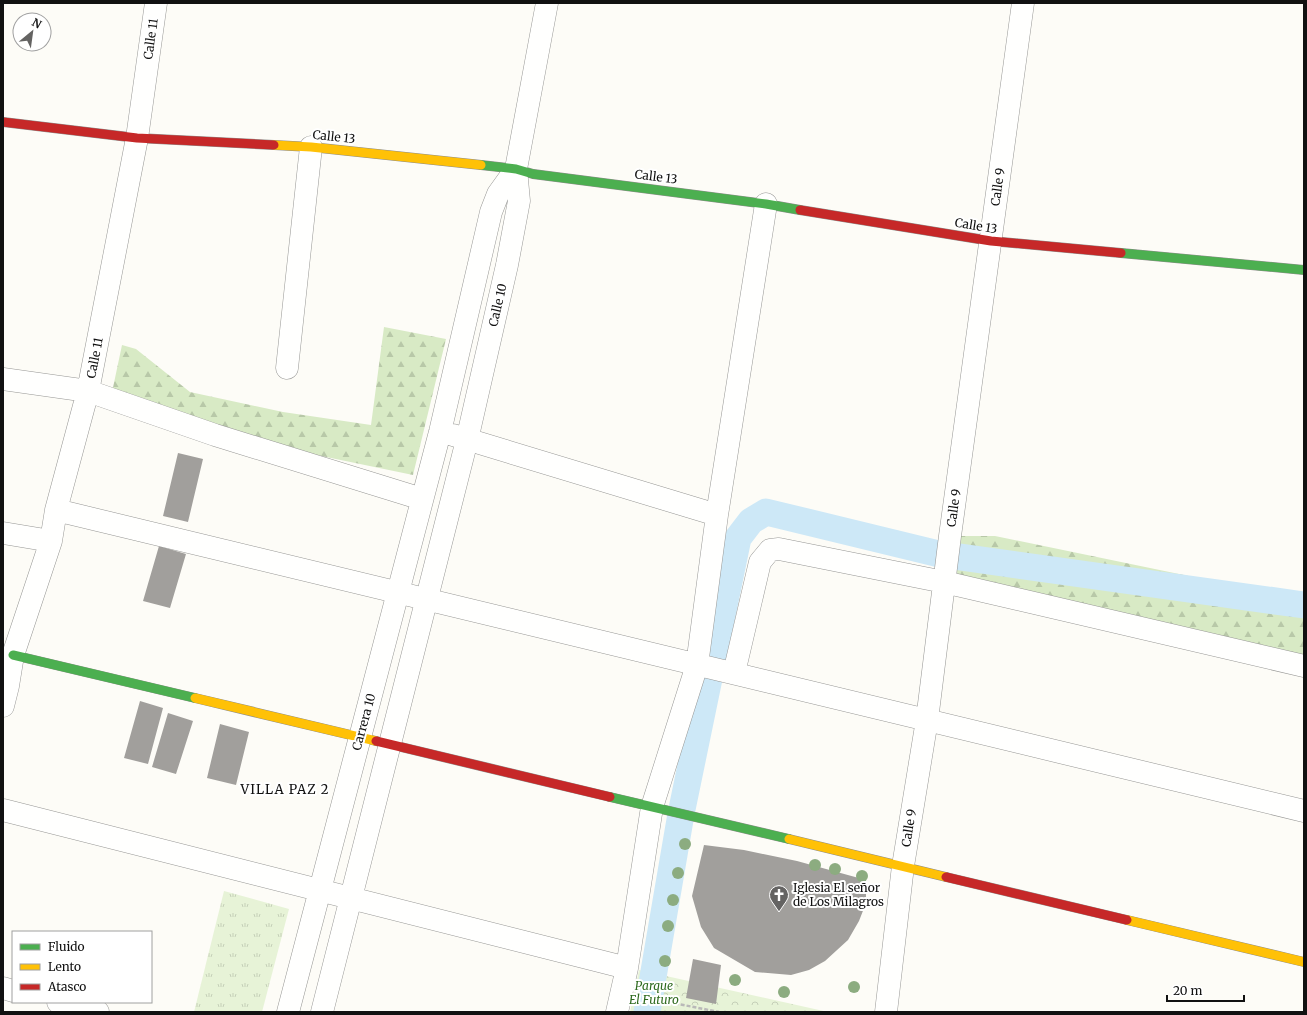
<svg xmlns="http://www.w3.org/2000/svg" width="1307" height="1015" font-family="Merriweather,serif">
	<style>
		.grass { fill: url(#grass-tufts) }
		.forest { fill: url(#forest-firs) }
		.park { fill: url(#park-crowns) }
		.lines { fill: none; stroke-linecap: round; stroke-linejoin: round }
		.canal { stroke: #cde8f7; stroke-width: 27 }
		.building { fill: #a19f9c }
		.street-casing { stroke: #979795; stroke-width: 23 }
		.fast-casing { stroke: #8e8d8b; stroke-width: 10 }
		.slow-casing { stroke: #8e8d8b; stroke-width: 10 }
		.jam-casing { stroke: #8e8d8b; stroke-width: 10 }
		.path { stroke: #b9b9b8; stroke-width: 2.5; stroke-dasharray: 4 2; stroke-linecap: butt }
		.street { stroke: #fffffe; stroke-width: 22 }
		.fast { stroke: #4caf50; stroke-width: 9 }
		.slow { stroke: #ffc107; stroke-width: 9 }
		.jam { stroke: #c62828; stroke-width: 9 }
		.tree { fill: #8cac80 }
		.labels { text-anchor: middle; stroke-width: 4; stroke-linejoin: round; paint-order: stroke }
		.street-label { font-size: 12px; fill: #111; stroke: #fff }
		.poi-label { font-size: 12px; fill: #111; stroke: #fff; text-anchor: start }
		.park-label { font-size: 12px; font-style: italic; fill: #2f6b1f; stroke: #fff }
		.neighbourhood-label { font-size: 13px; letter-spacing: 1px; fill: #111; stroke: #fff }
	</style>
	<defs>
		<pattern id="grass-tufts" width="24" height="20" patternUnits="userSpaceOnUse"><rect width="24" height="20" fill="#e7f3d7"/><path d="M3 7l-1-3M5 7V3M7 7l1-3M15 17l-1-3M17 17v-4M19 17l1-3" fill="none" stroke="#c5cfb8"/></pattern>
		<pattern id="forest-firs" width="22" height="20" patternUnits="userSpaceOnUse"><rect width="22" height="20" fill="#d8eac5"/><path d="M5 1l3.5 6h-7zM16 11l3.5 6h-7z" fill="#b8c8a8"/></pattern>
		<pattern id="park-crowns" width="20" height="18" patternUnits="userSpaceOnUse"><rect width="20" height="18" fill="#e7f3d7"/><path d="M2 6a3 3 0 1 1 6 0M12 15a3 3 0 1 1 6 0" fill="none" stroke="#c5cfb8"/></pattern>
	</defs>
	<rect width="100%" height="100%" fill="#fdfcf7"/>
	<!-- grass -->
	<path class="grass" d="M224 891 289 909 262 1012H194Z"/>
	<!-- forest -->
	<path class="forest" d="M384 327 446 339 413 475 245 440 111 397 122 345 136 349 190 392 283 412 371 425Z
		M950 536H995L1304 600V657L945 572Z"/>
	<!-- park -->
	<path class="park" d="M639 970 828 1012H630Z"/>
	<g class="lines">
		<!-- canal -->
		<path class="canal" d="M647 1012 681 814 738 538 751 521 766 512 939 554 1304 605"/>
	</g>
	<!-- building -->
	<path class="building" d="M178 453 203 459 188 522 163 516Z
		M159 546 186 554 170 608 143 601Z
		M140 701 163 708 148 764 124 758Z
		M168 713 193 721 176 774 152 767Z
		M220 724 249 732 236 785 207 778Z
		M704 845 744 850 797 861 866 880V903L859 921 848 940 825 961 809 970 791 975 755 972 714 948 701 927 692 896Z
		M693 959 721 965 716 1004 686 998Z"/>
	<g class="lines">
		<!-- street casing -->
		<g class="street-casing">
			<path id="street" d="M287 368 311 147
				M3 379 88 391 215 435 422 499
				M453 435 717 515
				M56 510 1304 811
				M3 533 51 541
				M734 673 760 562 770 550 779 549 944 582 1304 666
				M3 706 8 686 13 655 51 541 56 510 88 391 137 138 156 3
				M3 810 627 968
				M3 988 13 991
				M58 1002 98 1012
				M288 1012 440 432 491 212 498 194 516 169
				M322 1012 467 440 507 265 519 201 516 169 547 3
				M617 1012 627 968 652 807 697 665 717 515 766 204
				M886 1012 903 866 927 720 950 536 1023 3"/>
		</g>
		<!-- fast casing -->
		<g class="fast-casing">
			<path id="fast" d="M481 165 516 169 533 174 766 204 800 210
				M1121 253 1304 270
				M13 655 195 698
				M610 797 789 839"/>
		</g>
		<!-- slow casing -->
		<g class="slow-casing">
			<path id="slow" d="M274 145 311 147 481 165
				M195 698 376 741
				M789 839 946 877
				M1127 920 1304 962"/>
		</g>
		<!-- jam casing -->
		<g class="jam-casing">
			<path id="jam" d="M3 122 137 138 274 145
				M800 210 991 241 1121 253
				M376 741 610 797
				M946 877 1127 920"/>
		</g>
		<!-- path -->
		<path class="path" d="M663 1001 719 1012"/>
		<!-- street -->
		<use href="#street" class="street"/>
		<!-- fast -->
		<use href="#fast" class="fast"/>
		<!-- slow -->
		<use href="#slow" class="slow"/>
		<!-- jam -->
		<use href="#jam" class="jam"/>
	</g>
	<!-- trees -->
	<g class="tree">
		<circle cx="685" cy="844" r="6"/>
		<circle cx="815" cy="865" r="6"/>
		<circle cx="835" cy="869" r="6"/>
		<circle cx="678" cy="873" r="6"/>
		<circle cx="862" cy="876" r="6"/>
		<circle cx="673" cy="900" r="6"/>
		<circle cx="668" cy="926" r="6"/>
		<circle cx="665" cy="961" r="6"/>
		<circle cx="735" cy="980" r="6"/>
		<circle cx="854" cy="987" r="6"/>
		<circle cx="784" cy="992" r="6"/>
	</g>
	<!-- icons -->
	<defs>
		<g id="church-pin" transform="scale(1)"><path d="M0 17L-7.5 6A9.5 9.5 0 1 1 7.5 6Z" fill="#646362" stroke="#fff"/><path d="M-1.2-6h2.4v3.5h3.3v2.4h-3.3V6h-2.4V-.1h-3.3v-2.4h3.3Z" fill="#fff"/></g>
	</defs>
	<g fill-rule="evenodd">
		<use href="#church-pin" x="779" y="895"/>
	</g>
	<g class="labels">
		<!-- street labels -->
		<g class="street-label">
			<text transform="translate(151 39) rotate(-82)" y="4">Calle 11</text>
			<text transform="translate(334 137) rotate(6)" y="4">Calle 13</text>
			<text transform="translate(656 177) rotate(7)" y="4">Calle 13</text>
			<text transform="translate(998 187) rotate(-82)" y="4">Calle 9</text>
			<text transform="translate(976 226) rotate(9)" y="4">Calle 13</text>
			<text transform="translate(498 305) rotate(-77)" y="4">Calle 10</text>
			<text transform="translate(95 358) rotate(-79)" y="4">Calle 11</text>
			<text transform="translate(954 508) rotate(-82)" y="4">Calle 9</text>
			<text transform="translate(364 722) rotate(-75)" y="4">Carrera 10</text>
			<text transform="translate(909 828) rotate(-81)" y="4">Calle 9</text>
		</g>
		<!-- poi labels -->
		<g class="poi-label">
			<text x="793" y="892">Iglesia El señor<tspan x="793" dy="14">de Los Milagros</tspan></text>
		</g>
		<!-- park labels -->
		<g class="park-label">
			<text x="654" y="990">Parque<tspan x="654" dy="14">El Futuro</tspan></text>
		</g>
		<!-- neighbourhood labels -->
		<g class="neighbourhood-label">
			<text x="285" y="794">VILLA PAZ 2</text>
		</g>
	</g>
	<!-- border -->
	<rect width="1307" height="1015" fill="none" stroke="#111111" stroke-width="8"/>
	<!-- legend -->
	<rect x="12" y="931" width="140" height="72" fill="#ffffff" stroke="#a0a0a0"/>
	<rect x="20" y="944" width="20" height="6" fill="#4caf50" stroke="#a0a0a0"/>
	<text x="48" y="951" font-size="12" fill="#111111">Fluido</text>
	<rect x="20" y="964" width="20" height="6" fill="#ffc107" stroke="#a0a0a0"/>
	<text x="48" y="971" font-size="12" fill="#111111">Lento</text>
	<rect x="20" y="984" width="20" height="6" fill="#c62828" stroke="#a0a0a0"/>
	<text x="48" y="991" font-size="12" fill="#111111">Atasco</text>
	<!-- north arrow -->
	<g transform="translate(32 32) rotate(29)"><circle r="19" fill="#ffffff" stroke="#a0a0a0"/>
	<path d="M0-3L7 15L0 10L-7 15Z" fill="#646362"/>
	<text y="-6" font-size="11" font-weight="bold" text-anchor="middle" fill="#111111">N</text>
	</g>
	<!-- scale -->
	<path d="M1167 995v6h77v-6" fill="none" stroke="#111111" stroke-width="2"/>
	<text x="1173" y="995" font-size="12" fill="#111111" stroke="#ffffff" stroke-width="3" paint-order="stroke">20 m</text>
</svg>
